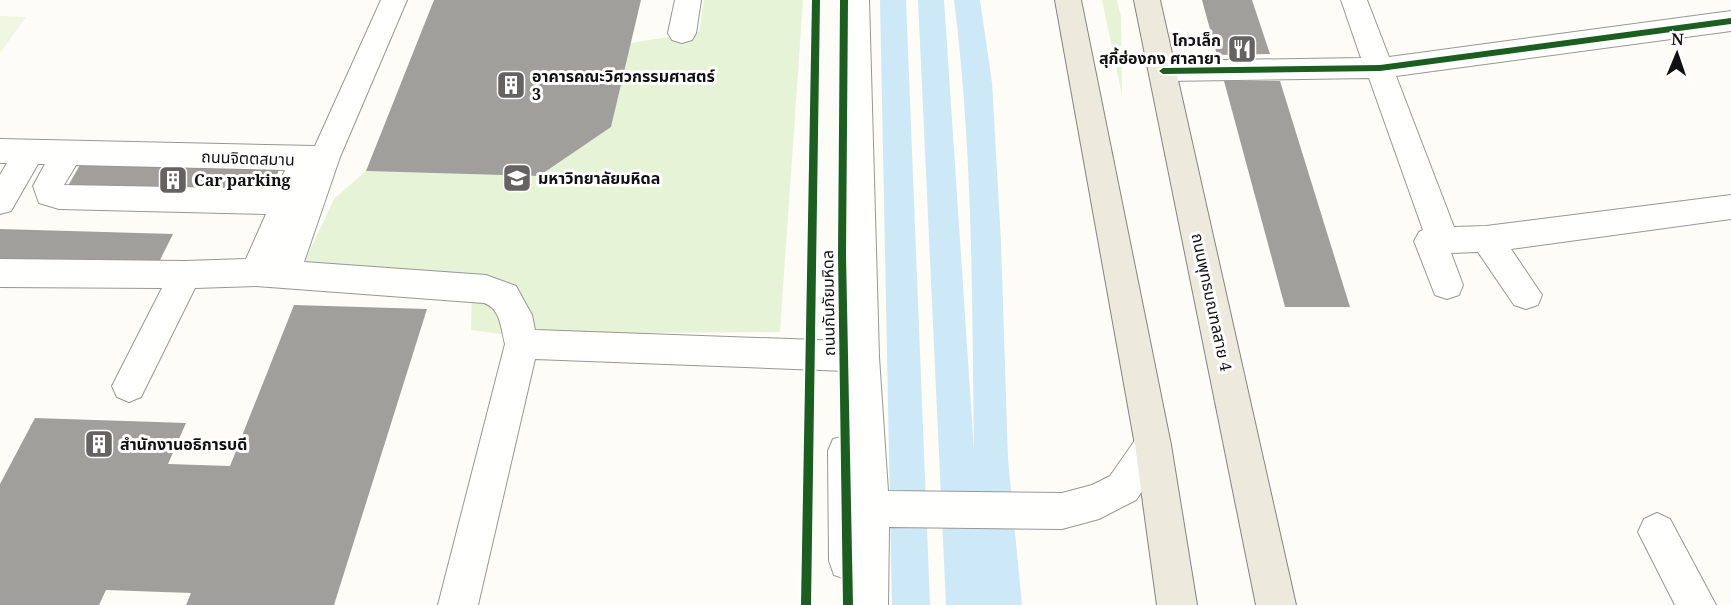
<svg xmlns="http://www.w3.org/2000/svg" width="1731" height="605" font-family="'Noto Serif','Noto Sans Thai',serif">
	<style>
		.green { fill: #e7f3d7 }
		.pitch { fill: #f0f6e1 }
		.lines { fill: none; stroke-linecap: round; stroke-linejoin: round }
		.canal { fill: #cde8f7; fill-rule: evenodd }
		.building { fill: #a19f9c }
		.minor-casing { stroke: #979795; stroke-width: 2 }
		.major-casing { stroke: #858482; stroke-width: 2 }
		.minor { fill: #fffffe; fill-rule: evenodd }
		.major { fill: #ede9dc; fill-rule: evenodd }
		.cycleway-casing { stroke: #fff; stroke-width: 4 }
		.cycleway { fill: #1b5e20; fill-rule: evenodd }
		.labels { text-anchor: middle; stroke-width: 6; stroke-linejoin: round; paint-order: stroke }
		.poi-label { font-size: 16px; font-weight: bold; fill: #111; stroke: #fff; text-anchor: start }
		.street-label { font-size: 16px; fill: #111; stroke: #fff }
	</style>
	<rect width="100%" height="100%" fill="#fdfcf7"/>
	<!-- green -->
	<path class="green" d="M704 0H803L780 332 501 334 471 330 472 290 294 284 334 199 366 171 539 176 611 127 631 43 699 32Z
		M1102 0H1117L1121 17 1122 95Z"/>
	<!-- pitch -->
	<path class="pitch" d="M0 16 26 17 0 53Z"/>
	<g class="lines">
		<!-- canal -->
		<path class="canal" d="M880 0H906L930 605H892Z
			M918 0H944L974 451C972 300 973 150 954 0H980L992 83 1001 242 1008 460 1022 605H984L979 533 984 605H946Z"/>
	</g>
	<!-- building -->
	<path class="building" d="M434 0H641L611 127 539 176 366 171Z
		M1202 0H1252L1270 54 1217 55Z
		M1224 81H1280L1350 307H1285Z
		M80 165 279 170 268 197 65 191Z
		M0 229 173 234 156 268 0 264Z
		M294 305 427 309 334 605H186L191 593 106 590 99 605H0V484L35 418 186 423 168 464 230 466Z"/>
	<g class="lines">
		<!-- minor casing -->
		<g class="minor-casing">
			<path id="minor" d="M381 0H407L340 157 304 262 486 275 516 286 532 315 535 330 845 341 843 0H869L879 357 888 491 1062 493 1092 485 1110 476 1140 433 1153 428 1166 433 1171 445 1166 457 1136 500 1099 519 1062 529 889 527 888 605H848L849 580 834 575 829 561 828 451 833 439 849 435 846 371 535 359 478 605H438L505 344C501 329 501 309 484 303L256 286 195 288 141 397 129 402 117 397 112 386 162 288 0 287V259L185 261 246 259 266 214 59 209 39 203 33 186 45 164H38L11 211 0 214V175L7 163H0V139L315 146ZM76 165 285 170 277 189 64 185Z
				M675 0H701L696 33 692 40 682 43 672 40 668 33Z
				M1341 0H1367L1389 57 1731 11V31L1396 76 1454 227 1486 226 1731 195V219L1511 249 1542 295 1538 305 1526 309 1514 305 1478 252 1451 253 1463 285 1459 295 1447 299 1435 295 1414 241 1419 232 1423 230 1369 78 1163 81 1153 78 1149 71 1153 64 1163 61 1361 58Z
				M1657 513 1670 519 1716 605H1675L1638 532 1644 519Z"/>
		</g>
		<!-- major casing -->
		<g class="major-casing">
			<path id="major" d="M1055 0H1081L1171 445 1197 605H1157L1135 445Z
				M1134 0H1160L1296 605H1256Z"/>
		</g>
		<!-- minor -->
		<use href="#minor" class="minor"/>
		<!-- major -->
		<use href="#major" class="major"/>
		<!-- cycleway casing -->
		<g class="cycleway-casing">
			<path id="cycleway" d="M812 0H820L811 605H801Z
				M840 0H848L846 255 853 605H843L838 255Z
				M1731 18V24L1380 71 1163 74 1159 71 1163 68 1380 65Z"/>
		</g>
		<!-- cycleway -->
		<use href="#cycleway" class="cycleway"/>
	</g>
	<!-- icons -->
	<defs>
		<g id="restaurant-square" transform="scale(1.5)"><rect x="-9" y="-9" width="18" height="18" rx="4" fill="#646362" stroke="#fff"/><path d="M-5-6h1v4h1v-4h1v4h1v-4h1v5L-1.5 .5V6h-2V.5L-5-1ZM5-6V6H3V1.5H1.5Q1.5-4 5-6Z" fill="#fff"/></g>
		<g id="building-square" transform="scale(1.5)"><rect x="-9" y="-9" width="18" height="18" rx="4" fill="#646362" stroke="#fff"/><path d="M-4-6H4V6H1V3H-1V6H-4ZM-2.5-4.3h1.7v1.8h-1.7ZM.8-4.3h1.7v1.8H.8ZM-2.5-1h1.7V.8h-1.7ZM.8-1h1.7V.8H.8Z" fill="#fff"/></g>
		<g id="university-square" transform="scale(1.5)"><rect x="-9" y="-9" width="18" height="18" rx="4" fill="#646362" stroke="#fff"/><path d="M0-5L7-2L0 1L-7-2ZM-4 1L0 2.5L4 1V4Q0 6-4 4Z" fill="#fff"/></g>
	</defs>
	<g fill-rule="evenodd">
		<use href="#restaurant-square" x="1242" y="49"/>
		<use href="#building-square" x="511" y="85"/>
		<use href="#university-square" x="517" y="178"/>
		<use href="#building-square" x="173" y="180"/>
		<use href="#building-square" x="99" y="444"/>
	</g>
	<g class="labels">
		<!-- poi labels -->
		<g class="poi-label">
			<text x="1221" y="46" text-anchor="end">โกวเล็ก<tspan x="1221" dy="18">สุกี้ฮ่องกง ศาลายา</tspan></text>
			<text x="532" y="82">อาคารคณะวิศวกรรมศาสตร์<tspan x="532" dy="18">3</tspan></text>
			<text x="538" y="184">มหาวิทยาลัยมหิดล</text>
			<text x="194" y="186">Car parking</text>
			<text x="120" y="450">สำนักงานอธิการบดี</text>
		</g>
		<!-- street labels -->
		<g class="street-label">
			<text transform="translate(248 158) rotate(2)" y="6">ถนนจิตตสมาน</text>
			<text transform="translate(1212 302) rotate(78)" y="6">ถนนพุทธมณฑลสาย 4</text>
			<text transform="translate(828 303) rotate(-91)" y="6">ถนนกันภัยมหิดล</text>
		</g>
	</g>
	<!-- north arrow -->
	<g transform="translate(1677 54) rotate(2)" stroke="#ffffff" stroke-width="4.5" paint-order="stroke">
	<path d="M0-4.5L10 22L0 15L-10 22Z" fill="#111111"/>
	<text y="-9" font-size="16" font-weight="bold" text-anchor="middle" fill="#111111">N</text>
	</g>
</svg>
